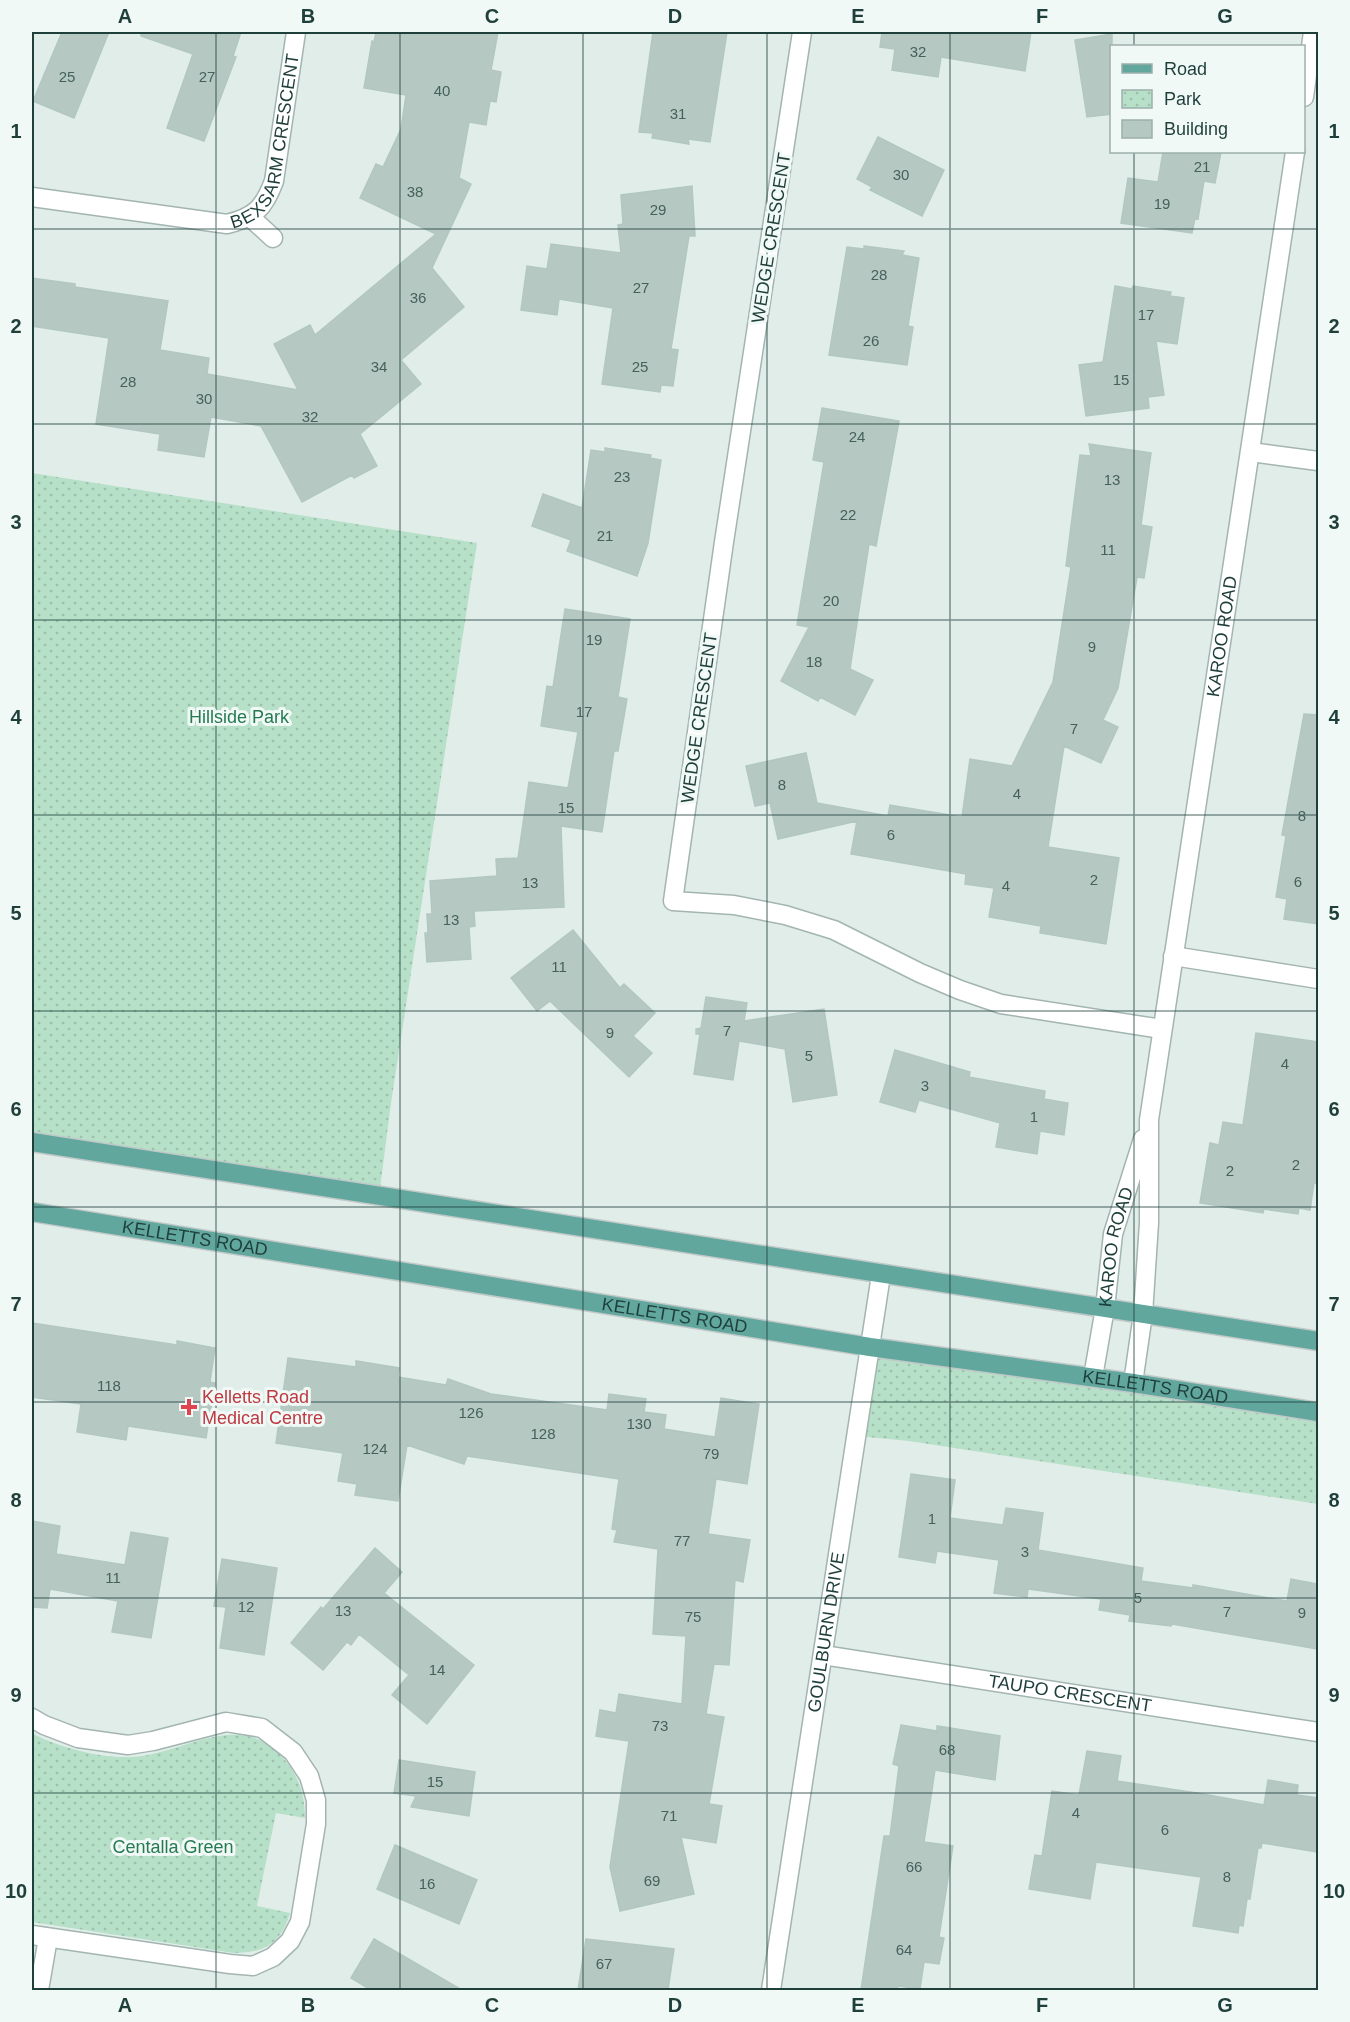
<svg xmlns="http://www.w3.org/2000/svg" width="1350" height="2022" font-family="Helvetica,sans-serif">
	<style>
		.park { fill: url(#park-dots) }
		.building { fill: #b6c8c2; stroke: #b2c7c1; stroke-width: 1.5 }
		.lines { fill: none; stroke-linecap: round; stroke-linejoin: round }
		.street-casing { stroke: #a3b5b1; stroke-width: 21 }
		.primary-casing { stroke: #c0c9c8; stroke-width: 21 }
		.street { stroke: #fff; stroke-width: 18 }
		.primary { stroke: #61a79e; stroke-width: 18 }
		.grid { fill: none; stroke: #1f3f3b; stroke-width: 1.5; stroke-opacity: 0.55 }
		.health-dot { fill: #e0444e; stroke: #f1f9f6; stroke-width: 2 }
		.labels { text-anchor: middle; stroke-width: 6; stroke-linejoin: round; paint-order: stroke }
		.number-label { font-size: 15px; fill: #45615d }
		.street-label { font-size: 18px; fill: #1f3f3b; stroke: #f1f9f6 }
		.park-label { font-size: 18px; fill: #267a52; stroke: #f1f9f6 }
		.health-label { font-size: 18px; fill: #be3a42; stroke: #f1f9f6; text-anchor: start }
		.neatline { fill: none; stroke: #1f3f3b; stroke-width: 2 }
		.grid-label { font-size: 20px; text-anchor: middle; font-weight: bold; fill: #1f3f3b }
	</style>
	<defs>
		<pattern id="park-dots" width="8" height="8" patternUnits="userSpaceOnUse" patternTransform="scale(1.5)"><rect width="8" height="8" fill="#b7e0c8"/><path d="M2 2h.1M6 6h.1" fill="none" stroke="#9dc1ad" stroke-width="1.8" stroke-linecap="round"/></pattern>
	</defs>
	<rect width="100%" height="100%" fill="#e1ede9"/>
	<!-- park -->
	<path class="park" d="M32 473 477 543 391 1103 379 1196 32 1142Z
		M870 1347 1318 1412V1504L909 1441 857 1436Z
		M32 1733C57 1747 99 1758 129 1757 183 1756 238 1706 284 1759 299 1776 305 1796 305 1818L276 1813 257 1906 290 1913C281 1943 265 1953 234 1953L32 1922Z"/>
	<!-- building -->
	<path class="building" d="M62 32H109L74 118 33 101Z
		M141 32H241L233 56 236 57 204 141 167 128 193 54 141 36Z
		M376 32H498L491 70 501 72 496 102 490 101 486 125 469 122 459 178 471 184 432 268 464 307 401 360 421 384 360 434 377 466 354 478 352 475 302 502 261 426 211 417 204 457 158 450 160 434 96 424 109 338 32 326V278L75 284V287L168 301 160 350 209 358 207 374 298 390 274 344 310 325 315 335 436 234 360 198 376 164 383 167 401 129 406 95 364 88 372 41 374 42Z
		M653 32H727L710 142 688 139 689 144 652 138 653 133 639 132Z
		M882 32H1031L1025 71 941 57 938 77 892 70 895 49 880 47Z
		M1112 34V114L1087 117 1075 40Z
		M878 137 944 170 922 216 870 190 872 187 857 179Z
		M1163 152H1221L1215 183 1204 181 1198 219 1195 218 1192 233 1121 223 1128 178 1158 182Z
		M692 186 695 236H689L671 349 678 350 673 386 661 385 660 392 602 384 613 308 559 299 557 315 521 310 527 266 547 269 551 244 621 253 618 225 623 224 621 195Z
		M864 246 904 251 902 255 919 258 908 326 913 327 907 365 829 355 847 247 864 249Z
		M1115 286 1132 289 1133 286 1171 292 1170 296 1184 298 1177 344 1156 341 1164 395 1148 397 1149 408 1086 416 1079 365 1103 362Z
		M822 408 899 421 876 546 869 544 850 669 873 680 855 715 820 697 818 701 781 681 809 627 797 625 824 462 813 460Z
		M1089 444 1151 453 1141 525 1152 527 1144 578 1137 577 1118 688 1103 720 1118 727 1101 763 1064 746 1048 847 1119 858 1106 944 1040 933 1041 926 989 917 994 888 965 884 966 874 851 854 857 821 778 839 770 803 755 806 746 766 806 753 817 803 888 816 890 805 962 817 970 759 1012 766 1053 682 1071 567 1066 566 1080 455 1091 456Z
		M605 448 651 455 650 458 661 460 648 543 637 576 567 551 571 540 532 526 543 494 582 508 591 450 605 452Z
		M565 609 630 619 618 697 627 699 618 751H614L602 832 561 826 564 907 474 911 475 926 469 927 471 959 427 962 425 933H428L427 914H432L430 881 497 876 496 859 518 858 529 782 568 788 578 732 541 726 547 686 553 687Z
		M1304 714 1318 715V924L1284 919 1287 899 1276 897 1286 836 1282 835Z
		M573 930 620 988 624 984 655 1013 633 1036 652 1053 629 1077 550 1001 537 1011 511 978Z
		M706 997 747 1003 744 1021 824 1009 837 1095 793 1102 785 1049 739 1041 733 1080 694 1074 700 1034H696V1029L701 1028Z
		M1256 1033 1318 1042V1183H1314L1310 1210 1299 1208 1298 1214 1264 1209 1263 1213 1200 1203 1210 1143 1219 1145 1223 1122 1243 1125Z
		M895 1050 970 1072 969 1077 1045 1091 1044 1099 1068 1103 1064 1135 1040 1131 1037 1154 996 1147 1000 1123 919 1100 915 1112 880 1102Z
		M32 1323 177 1345V1341L215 1348 210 1382 215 1383 206 1438 128 1426 126 1440 77 1432 81 1404 32 1397Z
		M288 1358 356 1367V1361L399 1368 398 1377 446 1385 448 1379 491 1394 607 1410 609 1394 646 1399 644 1412 666 1415 664 1429 715 1437 721 1398 759 1404 747 1484 716 1479 708 1534 750 1540 743 1582 735 1580 729 1665 714 1664 706 1714 724 1717 709 1804 722 1806 716 1843 681 1837 694 1894 620 1911 610 1867 629 1741 596 1736 600 1710 616 1713 619 1694 682 1704 686 1636 653 1634 658 1549 614 1542 617 1530 612 1529 619 1479 467 1456 464 1464 407 1445 398 1501 355 1495 357 1484 338 1481 343 1453 276 1443Z
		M911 1474 955 1480 950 1518 1003 1525 1006 1508 1043 1513 1038 1550 1143 1568 1141 1581 1193 1588V1585L1287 1601 1291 1579 1318 1584V1649L1172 1624 1171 1626 1129 1621 1130 1615 1099 1610 1101 1599 1028 1589 1027 1597 994 1593 999 1560 937 1551 935 1563 899 1557Z
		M32 1521 60 1526 56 1554 125 1565 131 1532 168 1538 151 1638 112 1632 118 1601 50 1589 47 1608 32 1607Z
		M375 1548 402 1572 384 1593 474 1665 427 1724 392 1695 409 1675 359 1634 351 1645 347 1642 323 1670 291 1643 321 1607 323 1609Z
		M222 1559 277 1568 264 1655 220 1648 226 1607 214 1606Z
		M901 1725 937 1731V1726L1000 1736 995 1780 935 1770 924 1842 953 1846 939 1937 944 1938 939 1964 924 1962 920 1989 898 1986V1990H861L884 1836H890L899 1766 893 1764Z
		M1087 1751 1121 1756 1117 1781 1197 1793 1264 1805 1268 1780 1298 1785 1297 1795 1318 1798V1852L1262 1843 1261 1848H1258L1250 1899H1247L1243 1926 1239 1925 1238 1933 1193 1926 1201 1877 1096 1862 1090 1899 1029 1889 1035 1855 1042 1856 1052 1791 1079 1795Z
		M399 1760 475 1772 469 1816 411 1807 416 1796 394 1793Z
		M395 1845 477 1880 459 1924 377 1889Z
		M374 1939 462 1990H371L351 1978Z
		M586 1939 674 1949 668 1990H578Z"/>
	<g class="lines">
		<!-- street casing -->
		<g class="street-casing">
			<g id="street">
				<path d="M802 32 724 542 673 901 734 905 785 915 834 930 920 973 960 990 1001 1004 1162 1029"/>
				<path d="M1304 97 1313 32"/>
				<path id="s1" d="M32 197 227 224C255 217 264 208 274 181L296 32"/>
				<path d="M249 216 273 238"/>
				<path d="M1251 452 1318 461"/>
				<path d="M1173 956 1318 979"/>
				<path id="s2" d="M1093 1377 1105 1308 1113 1234 1143 1139"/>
				<path id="s3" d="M1133 1383 1143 1314 1149 1223V1120L1295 152"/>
				<path id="s4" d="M823 1655 1318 1732"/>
				<path d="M32 1718 44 1725 78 1738 128 1745 153 1741 226 1722 262 1728 293 1752 309 1776 316 1800V1824L300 1922 290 1941 273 1957 253 1966 230 1964 32 1935"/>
				<path d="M39 1990 48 1938"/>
				<path id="s5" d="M771 1990 881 1275"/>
			</g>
		</g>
		<!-- primary casing -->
		<g class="primary-casing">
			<g id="primary">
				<path d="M32 1142 1318 1341"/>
				<path id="s6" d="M32 1212 870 1347 1133 1383 1318 1412"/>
			</g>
		</g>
		<!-- street -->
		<use href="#street" class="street"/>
		<!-- primary -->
		<use href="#primary" class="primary"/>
	</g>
	<!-- grid -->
	<path class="grid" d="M216 32V1990M400 32V1990M583 32V1990M767 32V1990M950 32V1990M1134 32V46M1134 152V1990M32 229H1318M32 424H1318M32 620H1318M32 815H1318M32 1011H1318M32 1207H1318M32 1402H1318M32 1598H1318M32 1793H1318"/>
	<!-- markers -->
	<path class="health-dot" d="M186 1398h6v6h6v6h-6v6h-6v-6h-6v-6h6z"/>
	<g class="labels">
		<!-- number labels -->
		<g class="number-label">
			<text x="918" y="57">32</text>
			<text x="67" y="82">25</text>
			<text x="207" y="82">27</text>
			<text x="442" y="96">40</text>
			<text x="678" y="119">31</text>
			<text x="1202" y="172">21</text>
			<text x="901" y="180">30</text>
			<text x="415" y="197">38</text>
			<text x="1162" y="209">19</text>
			<text x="658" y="215">29</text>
			<text x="879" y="280">28</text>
			<text x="641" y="293">27</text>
			<text x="418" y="303">36</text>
			<text x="1146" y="320">17</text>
			<text x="871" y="346">26</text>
			<text x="379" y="372">34</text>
			<text x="640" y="372">25</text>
			<text x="1121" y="385">15</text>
			<text x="128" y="387">28</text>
			<text x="204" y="404">30</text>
			<text x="310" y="422">32</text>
			<text x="857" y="442">24</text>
			<text x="622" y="482">23</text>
			<text x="1112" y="485">13</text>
			<text x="848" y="520">22</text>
			<text x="605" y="541">21</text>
			<text x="1108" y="555">11</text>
			<text x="831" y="606">20</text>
			<text x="594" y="645">19</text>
			<text x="1092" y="652">9</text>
			<text x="814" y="667">18</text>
			<text x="584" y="717">17</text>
			<text x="1074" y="734">7</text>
			<text x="782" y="790">8</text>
			<text x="1017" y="799">4</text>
			<text x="566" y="813">15</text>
			<text x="1302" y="821">8</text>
			<text x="891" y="840">6</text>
			<text x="1094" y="885">2</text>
			<text x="1298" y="887">6</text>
			<text x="530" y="888">13</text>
			<text x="1006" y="891">4</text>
			<text x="451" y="925">13</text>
			<text x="559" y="972">11</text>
			<text x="727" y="1036">7</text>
			<text x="610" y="1038">9</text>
			<text x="809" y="1061">5</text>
			<text x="1285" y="1069">4</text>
			<text x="925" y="1091">3</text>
			<text x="1034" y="1122">1</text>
			<text x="1296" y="1170">2</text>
			<text x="1230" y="1176">2</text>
			<text x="109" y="1391">118</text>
			<text x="471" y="1418">126</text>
			<text x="639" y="1429">130</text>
			<text x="543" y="1439">128</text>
			<text x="375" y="1454">124</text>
			<text x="711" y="1459">79</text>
			<text x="932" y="1524">1</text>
			<text x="682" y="1546">77</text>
			<text x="1025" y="1557">3</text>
			<text x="113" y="1583">11</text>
			<text x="1138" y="1603">5</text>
			<text x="246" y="1612">12</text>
			<text x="343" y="1616">13</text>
			<text x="1227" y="1617">7</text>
			<text x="1302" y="1618">9</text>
			<text x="693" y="1622">75</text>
			<text x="437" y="1675">14</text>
			<text x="660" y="1731">73</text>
			<text x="947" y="1755">68</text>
			<text x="435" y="1787">15</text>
			<text x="1076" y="1818">4</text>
			<text x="669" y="1821">71</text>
			<text x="1165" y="1835">6</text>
			<text x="914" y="1872">66</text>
			<text x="1227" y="1882">8</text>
			<text x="652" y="1886">69</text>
			<text x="427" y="1889">16</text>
			<text x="904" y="1955">64</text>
			<text x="604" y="1969">67</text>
		</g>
		<!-- street labels -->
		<g class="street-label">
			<text dy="6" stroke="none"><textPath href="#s1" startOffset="297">BEXSARM CRESCENT</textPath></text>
			<text transform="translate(771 238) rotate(-81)" y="6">WEDGE CRESCENT</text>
			<text dy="6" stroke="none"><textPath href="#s3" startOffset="753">KAROO ROAD</textPath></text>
			<text transform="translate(699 718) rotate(-82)" y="6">WEDGE CRESCENT</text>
			<text dy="6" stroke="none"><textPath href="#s6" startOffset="165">KELLETTS ROAD</textPath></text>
			<text dy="6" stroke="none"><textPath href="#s2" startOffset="132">KAROO ROAD</textPath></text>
			<text dy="6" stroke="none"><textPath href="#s6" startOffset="651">KELLETTS ROAD</textPath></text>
			<text dy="6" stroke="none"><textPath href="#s6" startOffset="1137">KELLETTS ROAD</textPath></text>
			<text dy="6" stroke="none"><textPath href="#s5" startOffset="362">GOULBURN DRIVE</textPath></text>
			<text dy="6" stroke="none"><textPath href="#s4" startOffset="250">TAUPO CRESCENT</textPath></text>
		</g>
		<!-- park labels -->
		<g class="park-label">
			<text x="239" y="723">Hillside Park</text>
			<text x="173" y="1853">Centalla Green</text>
		</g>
		<!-- health labels -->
		<g class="health-label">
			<text x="202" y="1403">Kelletts Road<tspan x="202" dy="21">Medical Centre</tspan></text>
		</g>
	</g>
	<!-- border -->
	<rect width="1350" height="2022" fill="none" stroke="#f1f9f6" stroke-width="66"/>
	<!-- legend -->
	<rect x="1110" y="45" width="195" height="108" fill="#f1f9f6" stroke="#9dafab" stroke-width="1.5"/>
	<rect x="1122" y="64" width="30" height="9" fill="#61a79e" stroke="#9dafab" stroke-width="1.5"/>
	<text x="1164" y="75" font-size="18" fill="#1f3f3b">Road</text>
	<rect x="1122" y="90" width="30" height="18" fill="url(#park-dots)" stroke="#9dafab" stroke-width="1.5"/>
	<text x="1164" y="105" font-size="18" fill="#1f3f3b">Park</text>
	<rect x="1122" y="120" width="30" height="18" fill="#b6c8c2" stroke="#9dafab" stroke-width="1.5"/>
	<text x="1164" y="135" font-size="18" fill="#1f3f3b">Building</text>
	<rect x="33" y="33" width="1284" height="1956" class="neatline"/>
	<g class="grid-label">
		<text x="125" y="23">A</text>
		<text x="308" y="23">B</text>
		<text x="492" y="23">C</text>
		<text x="675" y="23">D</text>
		<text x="858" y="23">E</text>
		<text x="1042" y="23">F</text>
		<text x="1225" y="23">G</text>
		<text x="16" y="138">1</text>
		<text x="1334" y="138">1</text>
		<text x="16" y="333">2</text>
		<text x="1334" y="333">2</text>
		<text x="16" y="529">3</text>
		<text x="1334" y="529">3</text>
		<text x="16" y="724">4</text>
		<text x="1334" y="724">4</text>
		<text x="16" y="920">5</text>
		<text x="1334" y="920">5</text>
		<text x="16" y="1116">6</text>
		<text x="1334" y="1116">6</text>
		<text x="16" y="1311">7</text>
		<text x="1334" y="1311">7</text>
		<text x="16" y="1507">8</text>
		<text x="1334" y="1507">8</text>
		<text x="16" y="1702">9</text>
		<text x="1334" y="1702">9</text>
		<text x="16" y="1898">10</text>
		<text x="1334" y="1898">10</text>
		<text x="125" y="2012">A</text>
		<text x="308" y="2012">B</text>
		<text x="492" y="2012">C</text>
		<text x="675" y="2012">D</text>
		<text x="858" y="2012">E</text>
		<text x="1042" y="2012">F</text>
		<text x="1225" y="2012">G</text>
	</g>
</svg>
